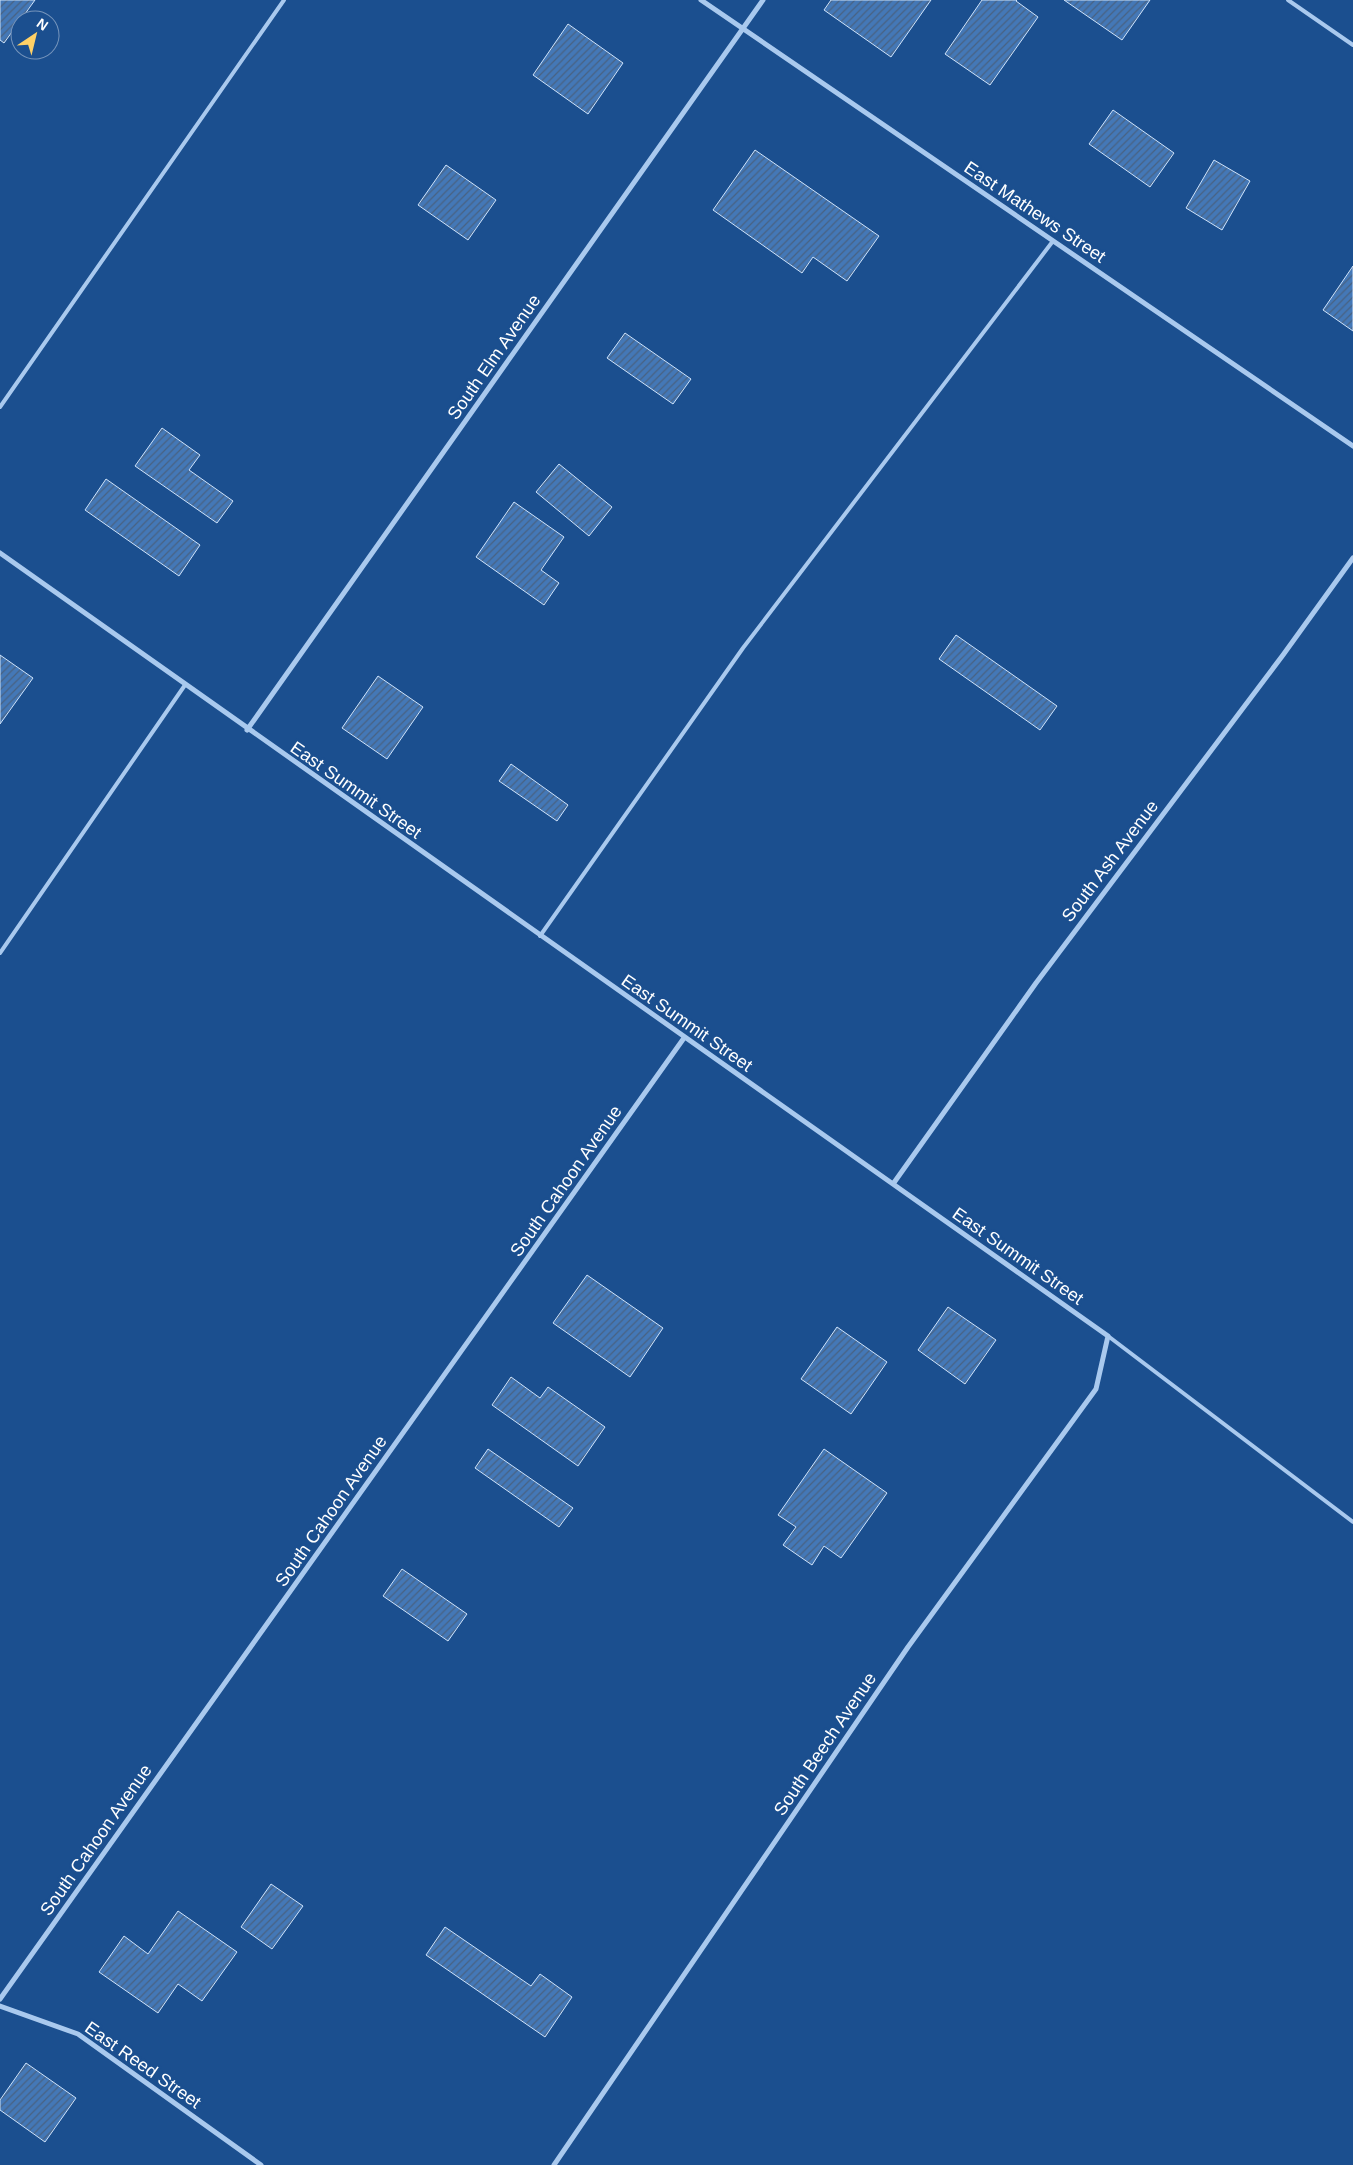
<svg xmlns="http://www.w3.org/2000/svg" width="1353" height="2165" font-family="Arial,sans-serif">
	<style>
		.building { fill: url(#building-hatch); stroke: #cfe3fa }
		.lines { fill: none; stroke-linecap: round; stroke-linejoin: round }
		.service { stroke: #a9c9ee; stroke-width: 4 }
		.minor { stroke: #a9c9ee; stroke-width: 5 }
		.labels { text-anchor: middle; stroke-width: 5; stroke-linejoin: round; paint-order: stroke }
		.street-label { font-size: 18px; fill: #fff; stroke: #1b4f8f }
	</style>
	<defs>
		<pattern id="building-hatch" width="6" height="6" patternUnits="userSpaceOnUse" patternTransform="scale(1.25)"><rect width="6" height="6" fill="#4478b7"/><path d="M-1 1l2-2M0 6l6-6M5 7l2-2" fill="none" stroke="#486282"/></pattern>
	</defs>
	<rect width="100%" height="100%" fill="#1b4f8f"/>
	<!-- building -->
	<path class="building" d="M0 0H35L4 43 0 40Z
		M831 0H931L891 57 824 10Z
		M982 0H1017L1016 1 1038 17 990 85 945 54Z
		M1064 0H1150L1122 40Z
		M568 24 623 63 588 114 533 75Z
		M1113 110 1174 153 1150 187 1089 144Z
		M755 150 879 236 847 281 813 257 802 273 713 210Z
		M1214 160 1250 181 1222 230 1186 208Z
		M446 165 496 200 468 240 418 205Z
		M1353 266V331L1323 310Z
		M625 333 691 379 673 404 607 358Z
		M162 428 200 455 189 470 233 501 217 523 135 466Z
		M559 464 612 507 589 536 536 492Z
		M106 479 200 545 179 576 85 510Z
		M514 502 564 537 541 570 559 583 544 605 476 557Z
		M956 635 1057 706 1040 730 939 659Z
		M0 655 33 678 0 724Z
		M378 676 423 707 387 759 342 728Z
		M511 764 568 805 557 821 499 781Z
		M587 1275 663 1328 630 1377 553 1323Z
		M948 1307 996 1340 965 1384 918 1350Z
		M837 1327 887 1362 851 1414 801 1379Z
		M511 1377 540 1398 548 1387 605 1427 578 1466 492 1405Z
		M488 1449 573 1508 559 1527 475 1468Z
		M824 1449 887 1493 841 1558 824 1546 812 1565 783 1545 796 1527 778 1515Z
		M402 1569 467 1614 448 1641 383 1596Z
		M271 1884 303 1906 272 1949 241 1927Z
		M178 1911 237 1952 202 2001 178 1984 158 2013 99 1972 124 1936 148 1954Z
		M445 1927 531 1986 540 1974 572 1997 545 2037 426 1955Z
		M26 2063 76 2098 45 2142 0 2110V2100Z"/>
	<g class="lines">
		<!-- service -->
		<path class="service" d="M1288 0 1353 45
			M0 407 284 0
			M540 936 743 648 1053 241
			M0 953 185 685
			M1108 1336 1353 1522"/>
		<!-- minor -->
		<path class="minor" d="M701 0 1353 446
			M0 553 1108 1336 1096 1389 908 1647 554 2165
			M247 730 763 0
			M893 1184 1036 983 1283 655 1353 558
			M0 1999 684 1038
			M0 2006 78 2034 261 2165"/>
	</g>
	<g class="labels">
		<!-- street labels -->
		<g class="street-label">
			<text transform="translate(1035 212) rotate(34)" y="6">East Mathews Street</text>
			<text transform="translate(494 357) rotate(-55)" y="6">South Elm Avenue</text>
			<text transform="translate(356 790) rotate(35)" y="6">East Summit Street</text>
			<text transform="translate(1110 861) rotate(-53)" y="6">South Ash Avenue</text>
			<text transform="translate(687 1023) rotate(35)" y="6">East Summit Street</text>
			<text transform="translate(566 1181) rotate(-55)" y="6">South Cahoon Avenue</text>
			<text transform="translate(1018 1256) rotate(35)" y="6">East Summit Street</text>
			<text transform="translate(331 1511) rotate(-55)" y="6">South Cahoon Avenue</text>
			<text transform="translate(825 1744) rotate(-56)" y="6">South Beech Avenue</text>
			<text transform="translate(96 1840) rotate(-55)" y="6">South Cahoon Avenue</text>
			<text transform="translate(143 2065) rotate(35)" y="6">East Reed Street</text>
		</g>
	</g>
	<!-- north arrow -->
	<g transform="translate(35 35) rotate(35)"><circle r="24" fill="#1b4f8f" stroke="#7695bc"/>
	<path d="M0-4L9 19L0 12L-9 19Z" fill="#ffd166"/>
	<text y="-8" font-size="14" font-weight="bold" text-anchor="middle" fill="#ffffff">N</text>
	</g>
</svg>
